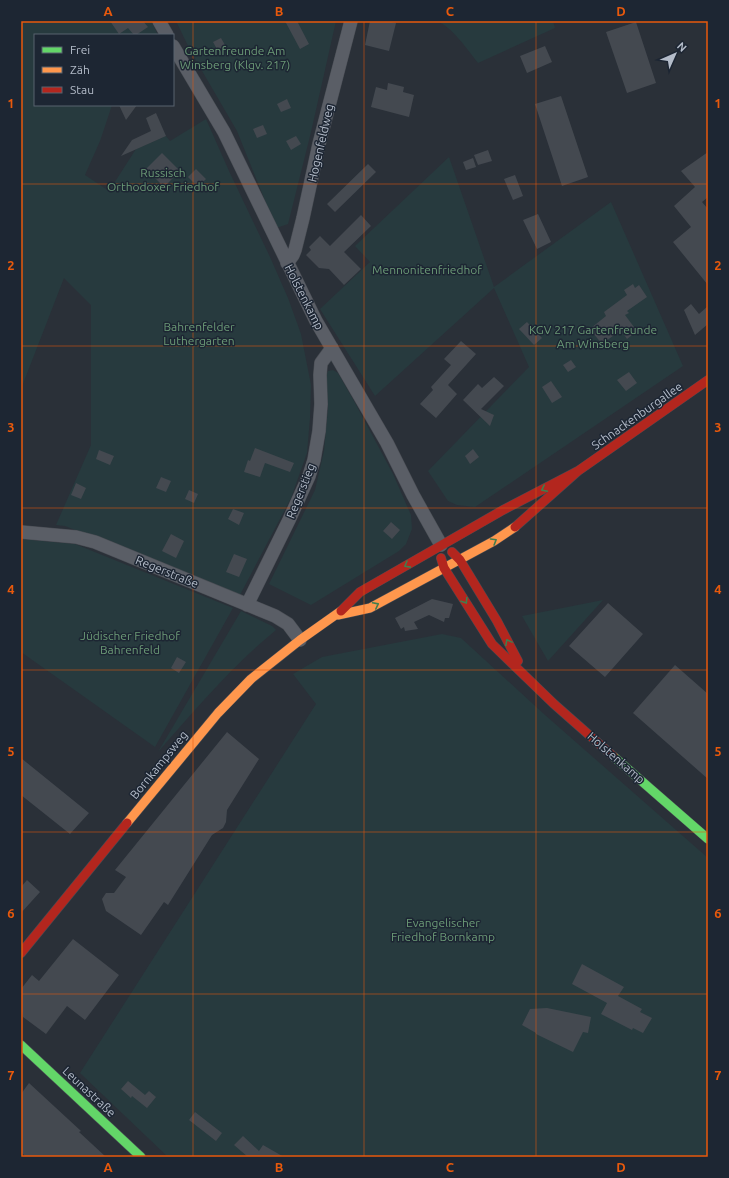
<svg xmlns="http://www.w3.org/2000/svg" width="729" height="1178" font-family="Ubuntu,sans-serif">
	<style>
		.green { fill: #273a3e }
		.building { fill: #444950 }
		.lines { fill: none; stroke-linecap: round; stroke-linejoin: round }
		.street-casing { stroke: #484c53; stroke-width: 14 }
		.fast-casing { stroke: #484c53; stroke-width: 10 }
		.slow-casing { stroke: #484c53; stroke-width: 10 }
		.jam-casing { stroke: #484c53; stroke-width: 10 }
		.street { stroke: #5a5e66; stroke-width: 13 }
		.fast { stroke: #63d668; stroke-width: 9 }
		.slow { stroke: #ff974d; stroke-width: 9 }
		.jam { stroke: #b3261e; stroke-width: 9 }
		.oneway { stroke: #407e4e }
		.grid { fill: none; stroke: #e8590c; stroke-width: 1; stroke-opacity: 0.55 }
		.labels { text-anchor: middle; stroke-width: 3; stroke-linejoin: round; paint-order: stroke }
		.park-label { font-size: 12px; fill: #6b9a76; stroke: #1d2633 }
		.street-label { font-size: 12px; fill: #b4bcc9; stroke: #1d2633 }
		.neatline { fill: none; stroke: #e8590c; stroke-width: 1.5 }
		.grid-label { font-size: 13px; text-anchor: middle; font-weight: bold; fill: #e8590c }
	</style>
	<rect width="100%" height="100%" fill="#2a3038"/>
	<!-- green -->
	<path class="green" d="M21 21H151L158 35H35V105H112L100 141 85 175 109 191 136 149 166 136 170 141 206 119 229 171 270 257 288 298 301 334 311 385 310 418 307 453 291 498 240 595 65 526 56 525 91 445V305L64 278 21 389Z
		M176 21H336L311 132 288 224 276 228 237 131 191 52Z
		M437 21H553L555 28 478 63C467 49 453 28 437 21Z
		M449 157 494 287 611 202 683 366 475 507 457 505 448 501 428 471 529 367 494 288 375 396 320 309 370 262 355 246Z
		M333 370 338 373 354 401 393 474 411 515 412 529 406 544 399 551 311 605 269 584 315 490 324 451 328 407 326 382 327 374 328 371Z
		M21 539 75 544 233 608 155 747 21 652Z
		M603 600 548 661 522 616Z
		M241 611 272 626 276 630C232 666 196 709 158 752Z
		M442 634 461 638 545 715 708 858V1157H168L80 1073 316 704 293 674 322 657Z"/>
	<!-- building -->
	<path class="building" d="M110 21H143L148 27 136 35H134L128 28 119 34Z
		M285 21H297L309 44 300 49Z
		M370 21H387L396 23 389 51 365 45Z
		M636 22 656 83 627 93 606 32Z
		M221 38 226 47 218 51 213 42Z
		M545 46 552 62 527 73 520 56Z
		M388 83 404 87 403 92 414 95 409 117 371 107 376 87 387 90Z
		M561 96 588 177 562 186 535 104Z
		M287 99 291 108 281 112 277 104Z
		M119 105H137L126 120Z
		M156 113 166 136 121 156 132 140 151 131 146 118Z
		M263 125 267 134 257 138 253 129Z
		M296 136 301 144 291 150 286 141Z
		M488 150 492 161 478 165 474 155Z
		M708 152V197L702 202 708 209V285L673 242 691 227 674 206 695 187 681 171Z
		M162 153 180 171 164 187 146 169Z
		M473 158 476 167 466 170 463 162Z
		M368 164 376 172 335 212 327 204Z
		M196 169 206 179 198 187 188 177Z
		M515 175 523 196 513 200 504 179Z
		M538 214 551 242 537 249 523 220Z
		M361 215 371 226 344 252 361 269 344 285 329 269 319 268 306 255 311 250 309 247 320 236 330 246Z
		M633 284 635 288 639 285 647 297 627 311 629 313 625 315 637 331 627 339 621 330 602 344 593 333 594 332 591 328 606 316 604 312 627 295 624 290Z
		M691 304 699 314 708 306V324L695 335 684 310Z
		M527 322 542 338 534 345 519 329Z
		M461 341 476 354 448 385 457 394 436 418 420 404 433 390 431 387 451 365 444 359Z
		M571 360 576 367 568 372 563 365Z
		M629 372 637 383 626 391 617 380Z
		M494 377 504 386 481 409 494 415 490 426 463 400 478 384 482 388Z
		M551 381 562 397 552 403 542 387Z
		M255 448 294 463 290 472 265 463 260 477 244 472 248 460 250 461Z
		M473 449 479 457 470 464 465 456Z
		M99 450 114 456 110 465 96 459Z
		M161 477 171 481 166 492 156 488Z
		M76 483 86 488 81 499 71 495Z
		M189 490 198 494 194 503 185 499Z
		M233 509 244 513 239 525 228 519Z
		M391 522 400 530 392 539 383 531Z
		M171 534 184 541 176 558 162 551Z
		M234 554 247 559 239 577 226 572Z
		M432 599 453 604 449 618H445L444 622 429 615 414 622 418 629 405 631 404 627 401 629 395 618Z
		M608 603 643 634 605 677 569 646Z
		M177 657 186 662 179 673 171 668Z
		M675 665 708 694V779L633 713Z
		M227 732 259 759 227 810 226 822 223 828 212 835 168 905 164 902 141 935 106 911 102 899 106 893H114L126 877 115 870Z
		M21 758 89 813 70 834 21 795Z
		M27 880 40 892 21 913V887Z
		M73 939 119 975 85 1020 67 1006 46 1034 23 1017 21 1006V989L32 975 39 981Z
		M582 964 624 987 618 996 642 1009 640 1012 652 1018 643 1033 633 1028 632 1030 601 1014 607 1003 572 984Z
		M547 1008 591 1017 588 1033 583 1032 573 1052 536 1034V1033L522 1025 530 1009Z
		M128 1081 145 1095 149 1091 156 1097 147 1108 132 1096 131 1098 121 1089Z
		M29 1083 81 1131 79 1132 106 1157H26L21 1152V1094Z
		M195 1112 222 1133 216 1141 189 1120Z
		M243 1136 259 1151 263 1145 284 1157H248L234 1145Z"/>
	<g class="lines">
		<!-- street casing -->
		<g class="street-casing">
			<path id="street" d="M159 21 167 35
				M173 46 224 132 316 321 387 443 413 495 441 545
				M287 263 293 255 295 250 303 218 319 144 351 21
				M21 532 76 537 95 542 275 616 288 624 300 640
				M247 605 289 520 309 476 314 460 319 431 321 404 320 375 321 363 332 348"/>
		</g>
		<!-- fast casing -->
		<g class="fast-casing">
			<path id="fast" d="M614 757 708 839
				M21 1045 141 1157"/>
		</g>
		<!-- slow casing -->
		<g class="slow-casing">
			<path id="slow" d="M338 615 370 608 494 541 515 527
				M127 823 218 713 251 679 300 640 341 611"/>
		</g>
		<!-- jam casing -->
		<g class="jam-casing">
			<path id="jam" d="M515 527 578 471 708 380
				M452 552 460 560 497 621 518 661
				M441 558 444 568 492 644 554 704 614 757
				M341 611 360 592 503 510 578 471
				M21 953 127 823"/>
		</g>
		<!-- street -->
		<use href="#street" class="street"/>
		<!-- fast -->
		<use href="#fast" class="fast"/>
		<!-- slow -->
		<use href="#slow" class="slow"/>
		<!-- jam -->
		<use href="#jam" class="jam"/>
	</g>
	<!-- one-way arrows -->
	<defs><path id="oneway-chevron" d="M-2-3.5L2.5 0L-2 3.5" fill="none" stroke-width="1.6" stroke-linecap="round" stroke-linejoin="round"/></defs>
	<g class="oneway">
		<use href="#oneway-chevron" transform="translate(544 489) rotate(153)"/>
		<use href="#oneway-chevron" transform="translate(494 541) rotate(-31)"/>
		<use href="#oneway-chevron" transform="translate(407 565) rotate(151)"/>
		<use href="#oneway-chevron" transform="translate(465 601) rotate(58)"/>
		<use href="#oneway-chevron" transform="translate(376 605) rotate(-27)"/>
		<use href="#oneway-chevron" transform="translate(508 642) rotate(-118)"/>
	</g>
	<!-- grid -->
	<path class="grid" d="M193 21V1157M364 21V1157M536 21V1157M21 184H708M21 346H708M21 508H708M21 670H708M21 832H708M21 994H708"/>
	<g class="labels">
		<!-- park labels -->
		<g class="park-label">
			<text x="235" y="55">Gartenfreunde Am<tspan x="235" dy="14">Winsberg (Klgv. 217)</tspan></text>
			<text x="163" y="177">Russisch<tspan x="163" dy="14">Orthodoxer Friedhof</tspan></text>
			<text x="427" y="274">Mennonitenfriedhof</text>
			<text x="199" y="331">Bahrenfelder<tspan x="199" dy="14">Luthergarten</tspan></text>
			<text x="593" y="334">KGV 217 Gartenfreunde<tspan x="593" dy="14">Am Winsberg</tspan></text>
			<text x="130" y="640">Jüdischer Friedhof<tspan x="130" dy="14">Bahrenfeld</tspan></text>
			<text x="443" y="927">Evangelischer<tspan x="443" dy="14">Friedhof Bornkamp</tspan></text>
		</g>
		<!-- street labels -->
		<g class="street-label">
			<text transform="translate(321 143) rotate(-77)" y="4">Hogenfeldweg</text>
			<text transform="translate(304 297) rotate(63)" y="4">Holstenkamp</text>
			<text transform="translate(637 416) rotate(-35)" y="4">Schnackenburgallee</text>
			<text transform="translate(301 491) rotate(-68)" y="4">Regerstieg</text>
			<text transform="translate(167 572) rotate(22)" y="4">Regerstraße</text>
			<text transform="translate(616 758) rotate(41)" y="4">Holstenkamp</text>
			<text transform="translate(159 765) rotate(-51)" y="4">Bornkampsweg</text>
			<text transform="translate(89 1092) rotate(43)" y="4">Leunastraße</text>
		</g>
	</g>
	<!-- border -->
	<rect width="729" height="1178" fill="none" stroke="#1d2633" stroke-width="44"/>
	<!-- legend -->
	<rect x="34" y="34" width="140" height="72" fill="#1d2633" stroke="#59626f"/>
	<rect x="42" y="47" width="20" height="6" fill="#63d668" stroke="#59626f"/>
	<text x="70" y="54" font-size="12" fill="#b4bcc9">Frei</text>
	<rect x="42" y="67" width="20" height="6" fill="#ff974d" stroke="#59626f"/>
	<text x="70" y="74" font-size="12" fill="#b4bcc9">Zäh</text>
	<rect x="42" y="87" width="20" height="6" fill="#b3261e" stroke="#59626f"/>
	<text x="70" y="94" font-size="12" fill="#b4bcc9">Stau</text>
	<!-- north arrow -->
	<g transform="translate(675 54) rotate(45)" stroke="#1d2633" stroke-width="3" paint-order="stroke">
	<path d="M0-3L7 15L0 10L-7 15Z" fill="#b4bcc9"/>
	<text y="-6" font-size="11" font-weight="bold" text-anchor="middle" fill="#b4bcc9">N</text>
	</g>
	<rect x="22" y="22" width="685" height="1134" class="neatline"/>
	<g class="grid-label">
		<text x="108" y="16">A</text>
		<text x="279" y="16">B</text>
		<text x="450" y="16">C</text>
		<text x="621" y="16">D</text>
		<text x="11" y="108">1</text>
		<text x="718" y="108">1</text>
		<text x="11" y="270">2</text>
		<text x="718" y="270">2</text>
		<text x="11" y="432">3</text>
		<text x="718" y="432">3</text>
		<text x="11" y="594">4</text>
		<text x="718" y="594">4</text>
		<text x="11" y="756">5</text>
		<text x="718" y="756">5</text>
		<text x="11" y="918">6</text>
		<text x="718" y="918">6</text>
		<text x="11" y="1080">7</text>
		<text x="718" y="1080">7</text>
		<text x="108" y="1172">A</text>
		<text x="279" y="1172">B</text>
		<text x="450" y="1172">C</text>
		<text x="621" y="1172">D</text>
	</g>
</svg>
